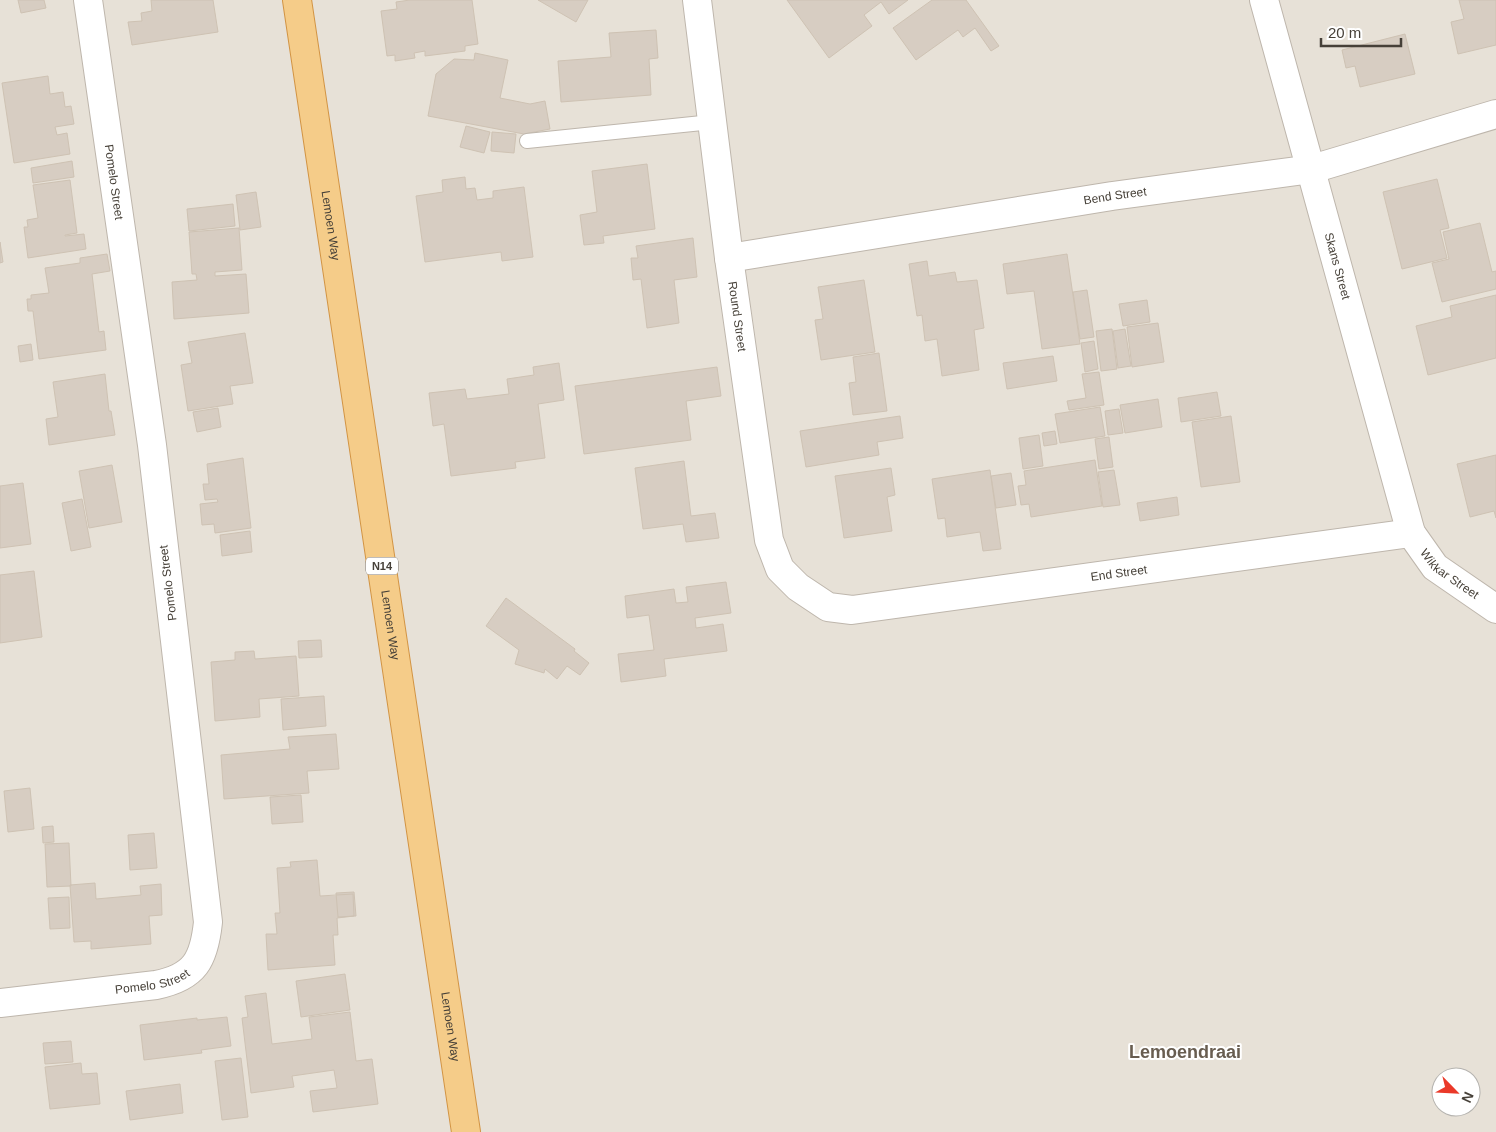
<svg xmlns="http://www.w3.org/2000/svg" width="1496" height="1132" font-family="Helvetica,sans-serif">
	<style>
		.residential { fill: #e7e1d7; fill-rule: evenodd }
		.building { fill: #d7cdc2; stroke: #cec2b3 }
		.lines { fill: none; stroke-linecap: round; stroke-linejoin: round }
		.service-casing { stroke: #beb6ac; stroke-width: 16 }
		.minor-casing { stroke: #beb6ac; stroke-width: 30 }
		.trunk-casing { stroke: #d29444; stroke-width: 30 }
		.service { stroke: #fff; stroke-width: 14 }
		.minor { stroke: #fff; stroke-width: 28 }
		.trunk { stroke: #f5cc89; stroke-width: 28 }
		.labels { text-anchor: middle; stroke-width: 4; stroke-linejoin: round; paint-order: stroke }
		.shield { fill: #fff; stroke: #7e7974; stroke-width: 1 }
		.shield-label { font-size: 11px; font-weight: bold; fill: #464038 }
		.street-label { font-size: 12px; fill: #464038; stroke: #fff }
		.district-label { font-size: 18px; font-weight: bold; fill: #685d50; stroke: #fff }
	</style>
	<rect width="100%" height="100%" fill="#f3efe9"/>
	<!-- residential -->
	<path class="residential" d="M0 0H1496V1132H0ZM1441 1077H1471V1107H1441Z"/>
	<!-- building -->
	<path class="building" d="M18 0H44L46 8 21 13Z
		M151 0H213L218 32 132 45 128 22 142 21 141 13 152 11Z
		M410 0H472L478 44 465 46V51L425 56V51L414 53 415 58 395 61V55L387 56 381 11 397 9 396 2Z
		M538 0H588L576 22Z
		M787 0H908L889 14 881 2 864 15 872 26 829 58Z
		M932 0H966L999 46 991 51 975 28 963 37 958 30 916 60 893 28Z
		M1459 0H1496V45L1458 54 1451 22 1464 19Z
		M656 30 658 58 649 59 651 95 561 102 558 61 611 57 609 33Z
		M1405 34 1415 74 1360 87 1355 66 1346 68 1342 50Z
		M475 53 508 60 500 98 530 104 545 101 550 129 524 134 428 116 436 74 454 59 474 60Z
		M48 76 50 94 63 92 65 107 71 106 74 124 55 127 57 135 67 133 70 154 14 163 2 83Z
		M466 126 490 132 484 153 460 147Z
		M492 132 516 134 514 153 491 151Z
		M72 161 74 177 33 183 31 168Z
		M647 164 655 229 603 236 604 243 584 245 580 215 597 212 592 171Z
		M465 177 466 189 475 188 477 200 493 198V191L524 187 533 257 502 261 501 252 425 262 416 196 443 192 442 180Z
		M1437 179 1449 228 1440 230 1447 258 1402 269 1383 192Z
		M70 180 77 233 65 235V236L84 234 86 249 28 258 24 227H28L27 220 38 218 33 185Z
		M256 192 261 227 240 230 236 195Z
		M233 204 235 226 189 231 187 209Z
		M1480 223 1492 272 1496 271V289L1442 302 1432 263 1449 259 1443 232Z
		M239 228 242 270 215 272V276L246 274 249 313 174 319 172 282 197 280 196 274H192L189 232Z
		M693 238 697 277 674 280 679 323 647 328 641 279 633 280 631 258H638L636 246Z
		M0 242 3 262 0 263Z
		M107 254 110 271 92 274 99 332 104 331 106 350 39 359 33 311H28L27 299H31V295L49 293 45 268 80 263V258Z
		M1067 254 1080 344 1042 349 1034 291 1007 294 1003 264Z
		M927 261 929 276 955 272 957 282 977 280 984 328 974 330 979 370 942 376 937 339 925 341 922 315 917 316 909 264Z
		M864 280 875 352 821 360 815 320 823 319 818 287Z
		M1087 290 1094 337 1080 339 1073 292Z
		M1496 295V358L1428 375 1416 326 1452 317 1450 306Z
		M1147 300 1150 322 1123 326 1119 304Z
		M1158 323 1164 362 1132 367 1127 327Z
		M1112 329 1117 369 1101 371 1096 331Z
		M1125 329 1131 366 1118 368 1113 331Z
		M245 333 253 383 230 386 233 404 188 411 181 365 192 363 188 342Z
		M1094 341 1098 369 1085 372 1081 343Z
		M31 344 33 360 20 362 18 346Z
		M879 353 887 411 853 415 849 383 856 382 853 357Z
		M1053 356 1057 381 1007 389 1003 363Z
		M559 363 564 400 538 404 545 458 515 462 516 468 451 476 444 424 433 426 429 393 465 389 467 399 509 394 507 379 534 375 533 367Z
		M717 367 721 396 686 401 691 440 584 454 575 386Z
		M1099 372 1104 405 1069 410 1067 401 1086 398 1082 374Z
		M105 374 109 411H111L115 435 49 445 46 419 58 417 53 382Z
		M1217 392 1221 416 1181 422 1178 398Z
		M1158 399 1162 427 1125 433 1120 405Z
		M1100 407 1105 436 1060 443 1055 414Z
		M218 408 221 427 197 432 193 412Z
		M1119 409 1123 433 1108 435 1105 411Z
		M900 416 903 438 877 442 879 455 806 467 800 431Z
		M1231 416 1240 482 1201 487 1192 422Z
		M1055 431 1057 444 1044 446 1042 433Z
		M1039 435 1043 466 1023 469 1019 438Z
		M1109 437 1113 467 1099 469 1095 439Z
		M1496 455V518L1494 511 1470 517 1457 464Z
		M243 458 251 528 215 533 214 524 202 525 200 504 218 502 217 499 205 500 203 484H209L207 464Z
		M1095 460 1102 506 1031 517 1029 504 1021 505 1018 486 1026 485 1024 471Z
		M684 461 691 516 715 513 719 538 686 542 683 524 643 529 635 468Z
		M112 465 122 522 89 528 79 471Z
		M891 468 895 495 887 497 892 531 844 538 835 476Z
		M990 470 1001 549 983 551 980 532 947 537 945 518 938 519 932 479Z
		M1114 470 1120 505 1103 507 1098 472Z
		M1011 473 1016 505 996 508 991 476Z
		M23 483 31 544 0 548V486Z
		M1177 497 1179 515 1140 521 1137 503Z
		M82 499 91 547 71 551 62 503Z
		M250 531 252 552 222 556 220 535Z
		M34 571 42 637 0 643V575Z
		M726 582 731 613 695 618 696 628 723 624 727 651 664 659 666 676 621 682 618 654 654 650 649 615 627 618 625 596 674 589 676 603 688 602 686 587Z
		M506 598 575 649 574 651 589 663 580 675 567 666 557 679 545 669 544 673 515 664 519 650 486 626Z
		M321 640 322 657 299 658 298 641Z
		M254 651 255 659 296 656 299 696 259 699 260 717 215 721 211 662 235 660V652Z
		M324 696 326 726 283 730 281 699Z
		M336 734 339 769 307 771 309 793 224 799 221 755 290 749 288 737Z
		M30 788 34 829 8 832 4 791Z
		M301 795 303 822 272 824 270 797Z
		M53 826 54 842 43 843 42 827Z
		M154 833 157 868 130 870 128 835Z
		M69 843 71 886 47 887 45 844Z
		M317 860 320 896 353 894 354 916 337 918 338 935H333L335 965 268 970 266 934H277L275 913H280L277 868 291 867 290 862Z
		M95 883 96 899 141 895 140 886 161 884 162 915 149 916 151 944 91 949V941L74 942 70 885Z
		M354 892 356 916 338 917 336 893Z
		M69 897 70 928 50 929 48 898Z
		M345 974 350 1010 301 1017 296 981Z
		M266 993 272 1044 312 1039 309 1017 350 1012 356 1061 372 1059 378 1104 313 1112 310 1091 337 1088 334 1070 292 1076 294 1087 251 1093 242 1018 248 1017 245 996Z
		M227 1017 231 1046 201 1050 202 1053 144 1060 140 1025 197 1018V1020Z
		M71 1041 73 1062 45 1064 43 1043Z
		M241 1058 248 1117 222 1120 215 1061Z
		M81 1063 82 1074 97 1073 100 1104 50 1109 45 1067Z
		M180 1084 183 1113 130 1120 126 1091Z"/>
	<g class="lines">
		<!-- service casing -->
		<g class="service-casing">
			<path id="service" d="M527 141 712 122"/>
		</g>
		<!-- minor casing -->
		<g class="minor-casing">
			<g id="minor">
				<path id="s1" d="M697 0 729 258 769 540 780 569 798 587 828 607 852 610 1411 533"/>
				<path id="s2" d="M1264 0 1411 533 1435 567 1496 609"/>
				<path id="s3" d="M729 258 1112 196 1312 169 1496 114"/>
				<path id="s4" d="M0 1003 156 985C195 977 204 960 208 922L152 445 88 0"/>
			</g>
		</g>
		<!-- trunk casing -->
		<g class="trunk-casing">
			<g id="trunk">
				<path id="s5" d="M297 0 466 1132"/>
			</g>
		</g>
		<!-- service -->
		<use href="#service" class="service"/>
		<!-- minor -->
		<use href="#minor" class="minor"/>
		<!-- trunk -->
		<use href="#trunk" class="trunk"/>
	</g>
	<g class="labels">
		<!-- shield labels -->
		<rect class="shield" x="366" y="557.5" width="32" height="17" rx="4"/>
		<g class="shield-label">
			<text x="382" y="570">N14</text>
		</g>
		<!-- street labels -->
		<g class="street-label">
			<text transform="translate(114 182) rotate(82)" y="4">Pomelo Street</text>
			<text dy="4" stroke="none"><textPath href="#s3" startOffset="391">Bend Street</textPath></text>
			<text dy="4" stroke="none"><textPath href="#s5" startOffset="228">Lemoen Way</textPath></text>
			<text dy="4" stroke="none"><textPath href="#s2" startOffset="276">Skans Street</textPath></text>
			<text dy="4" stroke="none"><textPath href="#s1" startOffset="319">Round Street</textPath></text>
			<text dy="4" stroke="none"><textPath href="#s1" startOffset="931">End Street</textPath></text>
			<text dy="4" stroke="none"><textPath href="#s2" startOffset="610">Wikkar Street</textPath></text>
			<text transform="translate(168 583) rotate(-97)" y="4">Pomelo Street</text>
			<text dy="4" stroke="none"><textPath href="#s5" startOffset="632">Lemoen Way</textPath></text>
			<text dy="4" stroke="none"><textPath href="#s4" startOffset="154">Pomelo Street</textPath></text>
			<text dy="4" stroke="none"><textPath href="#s5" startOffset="1038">Lemoen Way</textPath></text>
		</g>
		<!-- district labels -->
		<g class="district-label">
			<text x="1185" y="1058">Lemoendraai</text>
		</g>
	</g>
	<!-- north arrow -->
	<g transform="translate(1456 1092) rotate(114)"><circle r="24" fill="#ffffff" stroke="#b5b3af"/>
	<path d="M0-4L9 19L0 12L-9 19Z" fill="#ea3929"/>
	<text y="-8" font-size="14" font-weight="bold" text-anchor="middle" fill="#464038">N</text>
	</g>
	<!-- scale -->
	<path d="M1321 38v8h80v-8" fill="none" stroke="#464038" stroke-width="2.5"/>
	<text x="1328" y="38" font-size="15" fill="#464038" stroke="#ffffff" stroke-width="4" paint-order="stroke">20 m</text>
</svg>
